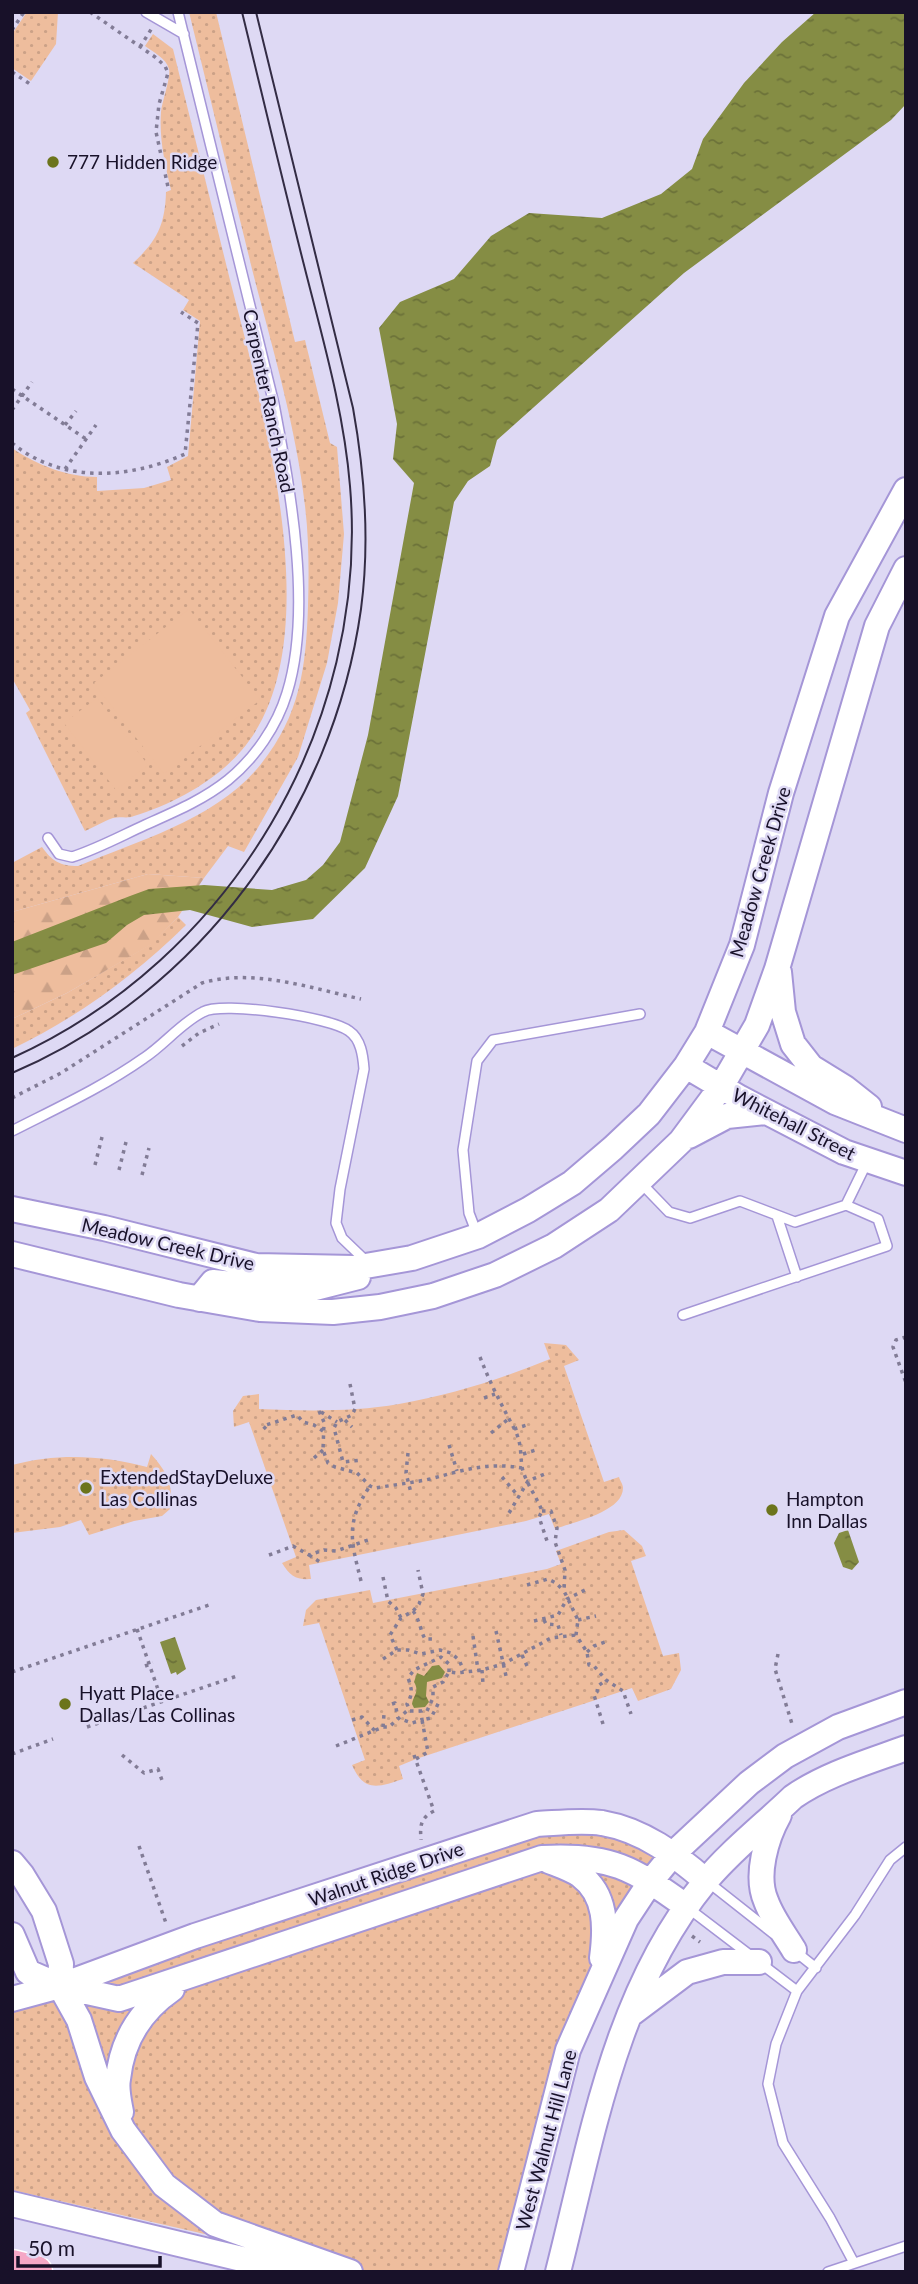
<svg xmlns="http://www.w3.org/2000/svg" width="918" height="2284" font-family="Lato,sans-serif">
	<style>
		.grass { fill: url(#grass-dots) }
		.forest { fill: url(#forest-firs) }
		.garden { fill: #eebd9d }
		.water { fill: url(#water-ripples) }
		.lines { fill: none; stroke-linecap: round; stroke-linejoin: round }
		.lane-casing { stroke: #a596d7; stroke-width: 12 }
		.secondary-casing { stroke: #a596d7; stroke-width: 28 }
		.highway-casing { stroke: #fff; stroke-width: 35 }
		.path { stroke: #827c96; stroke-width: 3.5; stroke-dasharray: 3.5 5; stroke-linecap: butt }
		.lane { stroke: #fff; stroke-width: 9 }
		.secondary { stroke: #fff; stroke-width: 24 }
		.highway { stroke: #f5a7c5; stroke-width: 32 }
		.tram { stroke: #332c44; stroke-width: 2 }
		.poi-dot { fill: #6c741c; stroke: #ded9f4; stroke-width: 2.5 }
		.labels { text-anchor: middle; stroke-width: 5; stroke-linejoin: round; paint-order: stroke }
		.poi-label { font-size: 19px; fill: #181129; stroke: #ded9f4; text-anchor: start }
		.street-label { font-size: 19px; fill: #181129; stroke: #ded9f4 }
	</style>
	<defs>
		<pattern id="grass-dots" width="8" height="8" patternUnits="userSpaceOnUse" patternTransform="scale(1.75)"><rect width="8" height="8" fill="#eebd9d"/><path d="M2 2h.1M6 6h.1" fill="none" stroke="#cba187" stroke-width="1.8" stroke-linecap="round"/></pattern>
		<pattern id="forest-firs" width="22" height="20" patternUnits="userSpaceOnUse" patternTransform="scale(1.75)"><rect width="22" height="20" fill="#eebd9d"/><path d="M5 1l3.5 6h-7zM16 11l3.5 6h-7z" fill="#cba187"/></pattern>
		<pattern id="water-ripples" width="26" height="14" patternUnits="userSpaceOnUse" patternTransform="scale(1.75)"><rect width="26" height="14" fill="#858d44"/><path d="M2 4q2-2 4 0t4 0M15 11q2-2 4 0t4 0" fill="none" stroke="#6c7239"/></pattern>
	</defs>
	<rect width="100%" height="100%" fill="#ded9f4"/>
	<!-- grass -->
	<path class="grass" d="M27 12H58L56 44 31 81 12 68V34Z
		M189 12H216L295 342 305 340 330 443 337 447 344 534 338 603 327 663 298 757 244 852 228 846 204 878 148 874 12 912V863L42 847C52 861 60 866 78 866 140 840 217 819 261 764 300 715 306 668 308 606 309 573 309 539 305 506 296 426 272 347 252 269 231 183 210 98 189 12Z
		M153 34 173 49C192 126 211 203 230 280 261 403 334 645 241 751 214 782 173 804 134 816 127 819 121 816 113 818 104 821 94 827 85 831L26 713 30 710 12 678V448C37 465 67 477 97 477V491L144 488 171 480 167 467 188 456 200 321 183 310 189 300 133 263C157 241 165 225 166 192L171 190C165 164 159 139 161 112 162 101 171 78 169 69 166 58 153 52 145 46Z
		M178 917 186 925C134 976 78 1017 12 1049V1019L67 993 151 944Z
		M544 1343 566 1345 579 1360 564 1366 604 1482 619 1477C620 1481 623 1484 623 1488 623 1512 573 1522 555 1529L549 1514 526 1521 309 1565 311 1579C296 1580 290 1576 282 1563L296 1557 249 1422 234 1427 233 1411 243 1396 259 1394V1409C306 1411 353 1412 399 1404 451 1395 501 1379 550 1359Z
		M151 1454C167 1472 174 1485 170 1509L162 1516 134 1521 89 1535 81 1520 60 1527 12 1533V1465C57 1453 102 1455 147 1467Z
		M624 1530 642 1546 646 1556 631 1561 663 1656 679 1653 681 1670 671 1689 638 1701 632 1688 416 1759 399 1766 403 1779C379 1787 364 1793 352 1765L365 1760 319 1623 303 1626 306 1610 316 1600 370 1590 373 1603 547 1569 561 1564 556 1551 609 1532Z
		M526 1829 604 1830 667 1854 615 1923 506 2272H371L12 2190V2008Z"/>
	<!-- forest -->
	<path class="forest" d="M148 874 204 878 178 917 152 944 67 993 12 1019V912Z"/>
	<!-- garden -->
	<path class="garden" d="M189 609 260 700 164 774 94 683Z
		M97 698 148 765 116 790 64 723Z"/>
	<!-- water -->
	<path class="water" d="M816 12H906V104L891 120 684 273 497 440 490 466 468 481 454 502 398 796 365 868 313 919 252 927 190 910 144 915 127 925 106 943 12 975V942L130 896 149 889 204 885 272 890 306 880 323 865 340 842 368 735 414 483 393 459 397 424 379 328 400 302 454 279 491 236 529 213 602 218 661 194 692 169 703 139 744 83 782 42Z
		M848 1530 859 1562 852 1570 843 1567 834 1543 839 1533Z
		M175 1637 186 1669 177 1675 176 1672 171 1674 160 1642Z
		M439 1665 445 1672 442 1678 427 1682 426 1696 429 1702 425 1707 414 1708 412 1704C413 1696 420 1692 414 1682L417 1673 424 1676 432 1666Z"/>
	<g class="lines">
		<!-- lane casing -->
		<g class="lane-casing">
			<path id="lane" d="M146 12 184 34
				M48 838 59 854 72 857C97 849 121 836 145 825 174 812 203 800 228 780 255 758 277 726 287 693 313 609 290 489 274 404L178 12
				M12 1131C57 1108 103 1087 144 1058 164 1045 181 1023 203 1012 222 1001 331 1017 349 1031 361 1039 363 1056 364 1069L340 1189 336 1223 342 1238 367 1262
				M641 1183 669 1212 690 1218 740 1201 795 1222 846 1205
				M777 1216 797 1277
				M477 1234 469 1213 463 1150 477 1061 493 1040 640 1014
				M683 1315 887 1246 878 1219 846 1205 867 1162
				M708 1882 774 1934
				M688 1908 797 1991
				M796 1952 816 1968
				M854 2263 830 2218 783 2143 768 2084 776 2044 797 1991 855 1915 890 1860 906 1847
				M828 2272 906 2246"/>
		</g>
		<!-- secondary casing -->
		<g class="secondary-casing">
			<path id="secondary" d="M779 972 783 1012 793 1044 811 1067 845 1088 869 1107
				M707 1032 835 1102 906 1130
				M686 1066 740 1098 844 1152 906 1173
				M689 1136 727 1116 766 1112
				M12 1209 104 1228 256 1266 354 1268 412 1258 478 1236 528 1210 572 1183 613 1148 649 1114 686 1066 707 1032 742 945 781 793 837 616 906 490
				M12 1254 179 1295 260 1309 333 1312 380 1307 433 1296 495 1275 554 1246 609 1210 681 1141 721 1087 757 1025 777 969 877 626 906 569
				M199 1299 213 1282 303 1291 358 1277
				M779 1815C766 1838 755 1876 766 1901 772 1918 785 1935 794 1950
				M549 1861C559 1865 571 1869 580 1875 607 1895 606 1928 602 1958
				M12 1863 22 1875 44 1911 61 1964 60 1986
				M12 1935 28 1972 60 1986 119 1999 542 1858C610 1854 633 1868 687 1907
				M60 1986 79 2020 97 2077 123 2130 164 2185 215 2224 350 2272
				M12 1999 60 1986 195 1936 537 1824C558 1823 581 1820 602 1823 643 1830 676 1855 706 1881
				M631 2014 687 1972 723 1962H759
				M121 2112C119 2101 116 2089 118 2079 122 2040 140 2011 172 1989
				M12 2204 296 2272
				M511 2272 568 2050 626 1919 651 1881 674 1853 749 1783 785 1756 838 1727 906 1702
				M558 2272C592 2138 615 1992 705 1882 728 1853 766 1823 793 1797 826 1774 868 1762 906 1748"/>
		</g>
		<!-- highway casing -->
		<g class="highway-casing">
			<path id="highway" d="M12 2266 36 2272"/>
		</g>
		<!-- path -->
		<path class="path" d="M90 12 155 57 165 66 168 73 159 104 156 132 168 187
			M12 30 24 12
			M140 47 152 28
			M12 72 30 84
			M12 389 86 439
			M12 410 32 382
			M65 425 76 411
			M12 443C62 484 129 479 185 454L198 323 181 312
			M65 469 96 425
			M182 1046 199 1033 219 1024
			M12 1098 61 1073 202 983C253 968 310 988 361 999
			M95 1165 102 1137
			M119 1170 126 1142
			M142 1175 149 1148
			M906 1337 896 1340 893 1347 906 1383
			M480 1357C490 1383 502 1406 515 1430 522 1445 520 1453 522 1467 525 1482 537 1497 542 1511L539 1517 548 1544
			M350 1384 355 1409 352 1415 337 1422 334 1428 343 1462 362 1460
			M484 1398 495 1394
			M319 1411 324 1422 323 1450 328 1463 335 1467 357 1473 370 1486 375 1488C393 1485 411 1483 430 1479 464 1470 487 1462 522 1468
			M321 1412 337 1422
			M345 1420 352 1427
			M266 1429 263 1426 297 1415 303 1422 314 1425 323 1431
			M514 1429 530 1424
			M491 1433 507 1420
			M449 1445 457 1471
			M408 1453 406 1473 411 1493
			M523 1454 539 1449
			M314 1458 323 1450
			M502 1477 519 1497
			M542 1511H551L557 1528 555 1542 565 1570 564 1591 578 1620 576 1635 587 1652 589 1665 594 1666 606 1680 623 1691 631 1714
			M509 1513 528 1481 547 1473
			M269 1555 293 1546 309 1555 324 1550 336 1551 371 1539
			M309 1555 320 1562
			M383 1577 388 1601 396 1608 401 1618
			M361 1581C351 1541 345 1523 370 1486
			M527 1585 548 1579 556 1583 564 1591
			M413 1611C420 1620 420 1630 425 1639H432
			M544 1620 546 1624 558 1625 561 1635
			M578 1620 596 1616
			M534 1621 558 1615 567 1599 587 1589
			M137 1629 162 1701
			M496 1631 506 1676
			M473 1636 478 1670
			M397 1650 390 1635 401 1618 413 1611 419 1604 423 1594 418 1570
			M587 1652 594 1646 605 1642
			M778 1654 775 1669 793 1727
			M522 1655 528 1668
			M383 1659 397 1650H408L421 1654 440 1650 451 1653 459 1660 464 1671
			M145 1666 153 1663
			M482 1670 483 1684
			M12 1672 212 1604
			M449 1672V1664L441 1657 414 1670 408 1678C412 1689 413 1694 407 1704L410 1711H427L433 1698V1687L443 1682 449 1672 457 1673 482 1670 503 1664 551 1638 576 1635
			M392 1704 395 1703 398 1718 412 1723 422 1720 421 1711
			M352 1720 362 1717 375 1731
			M603 1724 594 1695 597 1692 598 1686 606 1680
			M87 1727 237 1676
			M383 1727 384 1714
			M336 1746 383 1727H389L409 1709
			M12 1754 53 1739
			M122 1755 144 1773 158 1769 163 1783
			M414 1755 434 1811C420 1818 420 1826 421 1840
			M416 1759 428 1752 422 1720 431 1718 439 1702
			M139 1846 167 1926
			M692 1936 700 1942"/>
		<!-- lane -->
		<use href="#lane" class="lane"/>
		<!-- secondary -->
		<use href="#secondary" class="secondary"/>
		<!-- highway -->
		<use href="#highway" class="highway"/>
		<!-- tram -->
		<path class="tram" d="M12 1058C231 959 370 725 350 486 344 412 323 340 305 269 283 183 263 98 242 12
			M12 1073C200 993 333 810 361 609 370 542 365 475 353 408L256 12"/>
	</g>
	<!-- markers -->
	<g class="poi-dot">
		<circle cx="53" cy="162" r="7"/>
		<circle cx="86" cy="1488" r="7"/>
		<circle cx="772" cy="1510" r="7"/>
		<circle cx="65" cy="1704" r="7"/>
	</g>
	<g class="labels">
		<!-- poi labels -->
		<g class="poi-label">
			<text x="67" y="169">777 Hidden Ridge</text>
			<text x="100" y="1484">ExtendedStayDeluxe<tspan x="100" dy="22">Las Collinas</tspan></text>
			<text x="786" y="1506">Hampton<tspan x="786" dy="22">Inn Dallas</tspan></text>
			<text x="79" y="1700">Hyatt Place<tspan x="79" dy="22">Dallas/Las Collinas</tspan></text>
		</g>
		<!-- street labels -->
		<g class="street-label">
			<text transform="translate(269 401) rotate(78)" y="7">Carpenter Ranch Road</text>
			<text transform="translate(760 872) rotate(-74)" y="7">Meadow Creek Drive</text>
			<text transform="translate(794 1124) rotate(27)" y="7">Whitehall Street</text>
			<text transform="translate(168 1244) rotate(13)" y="7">Meadow Creek Drive</text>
			<text transform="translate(386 1874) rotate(-19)" y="7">Walnut Ridge Drive</text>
			<text transform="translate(546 2140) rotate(-75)" y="7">West Walnut Hill Lane</text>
		</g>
	</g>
	<!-- border -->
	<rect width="918" height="2284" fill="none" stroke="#181129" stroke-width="28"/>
	<!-- scale -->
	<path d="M18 2256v10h142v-10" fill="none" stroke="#181129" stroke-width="3.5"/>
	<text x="28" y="2256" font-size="21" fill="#181129" stroke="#ded9f4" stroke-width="5" paint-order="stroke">50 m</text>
</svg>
